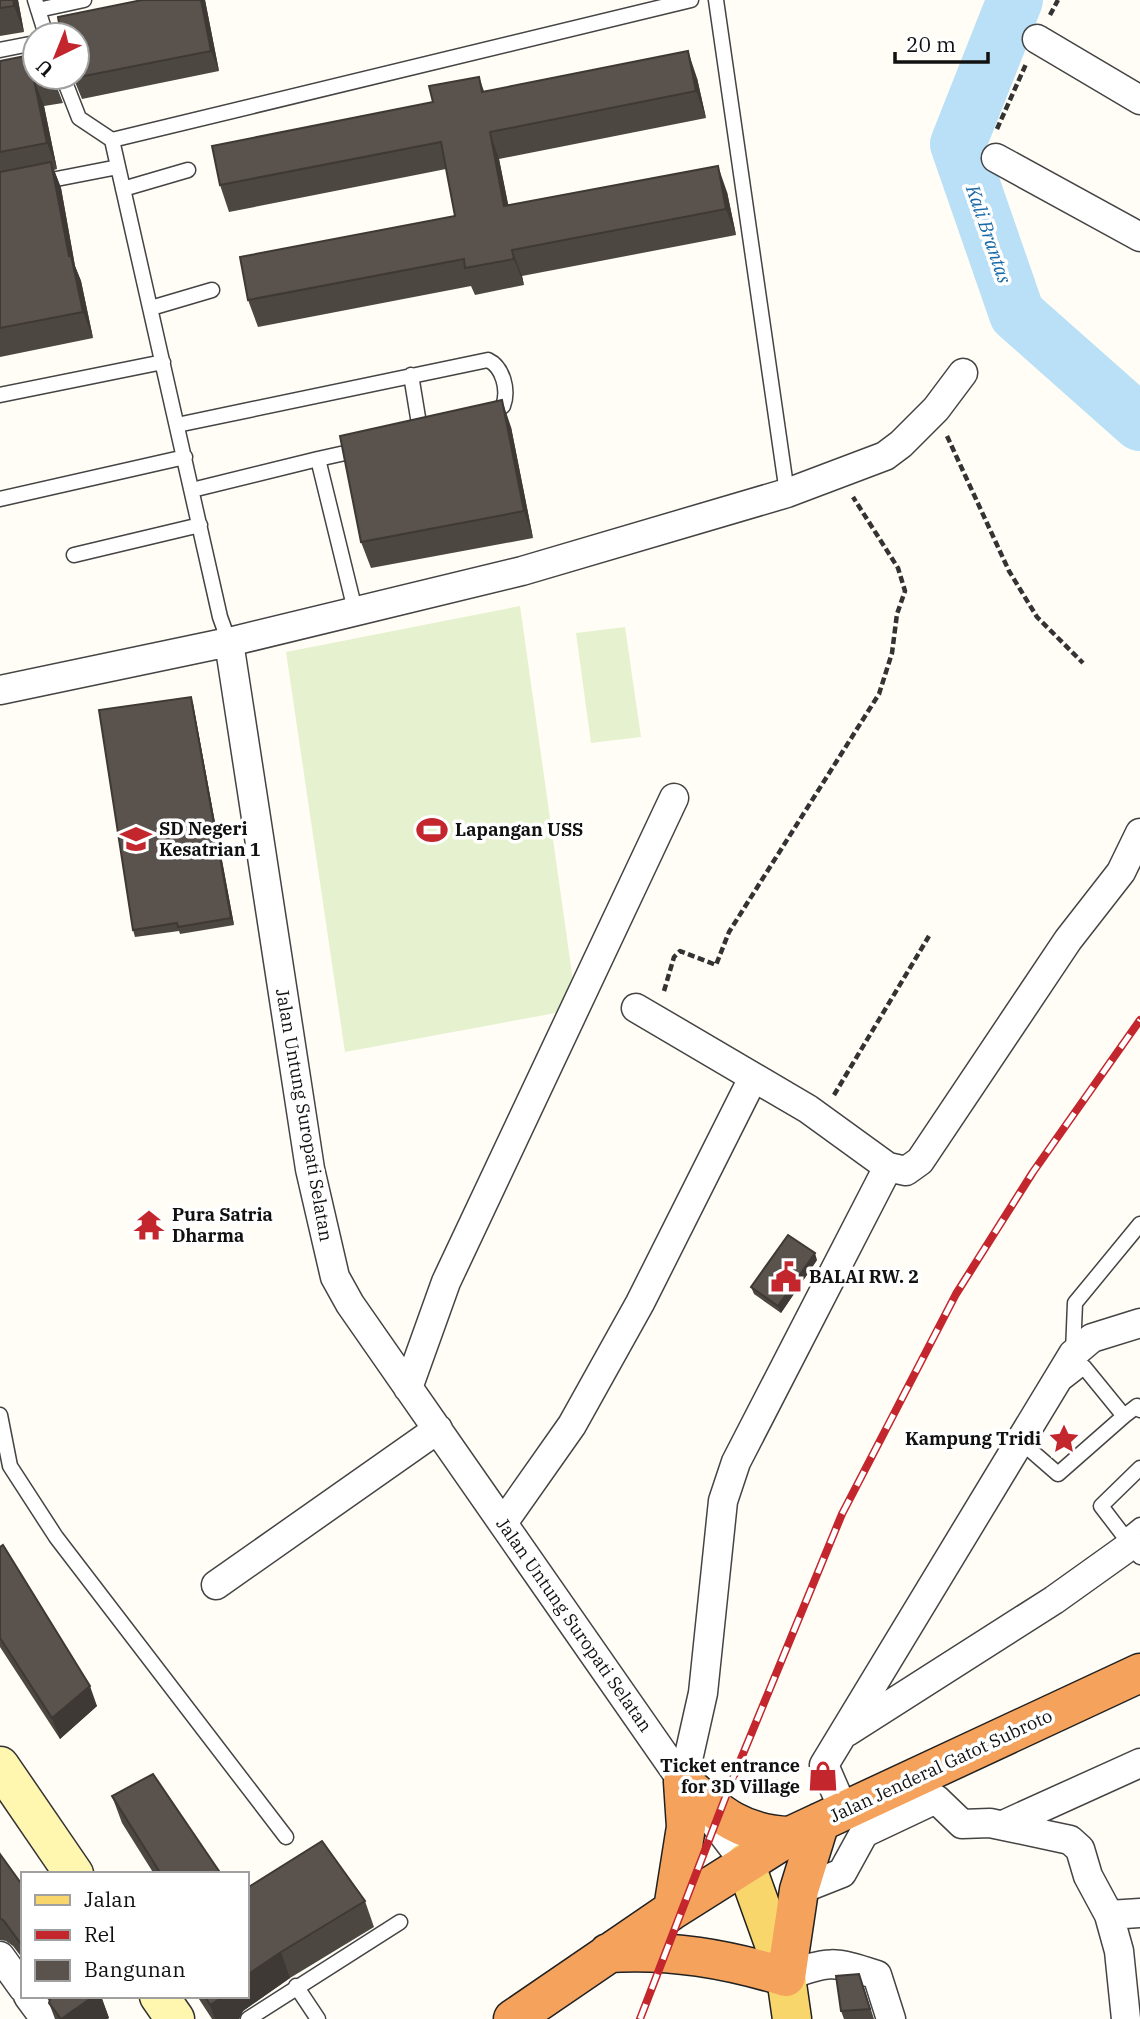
<svg xmlns="http://www.w3.org/2000/svg" width="1140" height="2019" font-family="'IBM Plex Serif',serif">
	<style>
		.pitch { fill: #e6f2cf }
		.lines { fill: none; stroke-linecap: round; stroke-linejoin: round }
		.river { stroke: #b9e0f7; stroke-width: 56 }
		.lane-casing { stroke: #444; stroke-width: 17 }
		.street-casing { stroke: #444; stroke-width: 31 }
		.secondary-casing { stroke: #333; stroke-width: 41 }
		.primary-casing { stroke: #222; stroke-width: 41 }
		.highway-casing { stroke: #222; stroke-width: 41 }
		.path { stroke: #333; stroke-width: 4.5; stroke-dasharray: 7 3.5; stroke-linecap: butt }
		.lane { stroke: #fff; stroke-width: 14 }
		.street { stroke: #fff; stroke-width: 28 }
		.secondary { stroke: #fff6b0; stroke-width: 38 }
		.primary { stroke: #f9d66b; stroke-width: 38 }
		.highway { stroke: #f5a25d; stroke-width: 38 }
		.rail-casing { stroke: #c4262e; stroke-width: 8 }
		.rail { stroke: #fff; stroke-width: 5; stroke-dasharray: 16; stroke-linecap: butt }
		.wall { fill: #4d4742 }
		.shaded-wall { fill: #3f3936 }
		.building { fill: #5a524d; stroke: #3f3936; stroke-width: 2 }
		.labels { text-anchor: middle; stroke-width: 7; stroke-linejoin: round; paint-order: stroke }
		.poi-label { font-size: 18px; font-weight: bold; fill: #111; stroke: #fff; text-anchor: start }
		.street-label { font-size: 18px; fill: #111; stroke: #fff }
		.water-label { font-size: 19px; font-style: italic; fill: #1768a6; stroke: #fff }
	</style>
	<rect width="100%" height="100%" fill="#fffdf5"/>
	<!-- pitch -->
	<path class="pitch" d="M520 606 577 1009 345 1052 286 652Z
		M625 627 641 737 591 743 576 633Z"/>
	<g class="lines">
		<!-- river -->
		<path class="river" d="M1015 0 958 144 1017 314 1140 423"/>
		<!-- lane casing -->
		<g class="lane-casing">
			<path id="lane" d="M35 0 46 35
				M716 0 787 493
				M38 10 84 0
				M0 50 35 43
				M63 77 79 118 112 140 220 617 229 642
				M112 140 691 0
				M41 182 118 167
				M123 189 188 170
				M151 308 212 290
				M411 375 421 436
				M0 395 163 362
				M177 425 488 360C503 367 509 390 503 406L490 415
				M192 490 318 459
				M0 499 185 457
				M74 555 200 525
				M355 610 318 459 363 449
				M1073 1352 1075 1303 1140 1224
				M1066 1381 1084 1367 1124 1416 1137 1406 1140 1410
				M0 1415 10 1466 56 1537 286 1837
				M1020 1441 1058 1474 1124 1416
				M1140 1468 1101 1506 1140 1557
				M1125 1537 1140 1525
				M296 1986 318 2019
				M248 2019 400 1922"/>
		</g>
		<!-- street casing -->
		<g class="street-casing">
			<path id="street" d="M1037 39 1140 100
				M996 158 1140 237
				M229 642 310 1169 335 1277 350 1304 683 1782 745 1863
				M0 690 229 642 522 571 787 493 885 456 901 444 936 409 963 373
				M636 1008 808 1109 888 1167
				M408 1388 446 1282 674 798
				M503 1523 572 1425 640 1303 753 1078
				M216 1585 438 1429
				M847 1732 1054 1600 1131 1545
				M683 1782 703 1693 723 1501 736 1462 888 1167 906 1171 920 1161 1068 940 1121 872 1140 833
				M844 1811 824 1765 1073 1354 1092 1338 1140 1323
				M1003 1825 1140 1763
				M799 1890 842 1873 864 1833 936 1799 962 1824 990 1823 1070 1840 1080 1849 1088 1876 1109 1915 1119 1951 1126 2019
				M1109 1915 1140 1913
				M0 1956 23 1988
				M786 1977C828 1960 834 1961 877 1975L891 2019
				M28 1996 45 2019"/>
		</g>
		<!-- secondary casing -->
		<g class="secondary-casing">
			<path id="secondary" d="M0 1766 74 1874
				M159 1996 175 2019"/>
		</g>
		<!-- primary casing -->
		<g class="primary-casing">
			<path id="primary" d="M745 1863 786 1977 792 2019"/>
		</g>
		<!-- highway casing -->
		<g class="highway-casing">
			<path id="highway" d="M683 1782C719 1814 740 1834 790 1836
				M673 1909 686 1827 683 1782
				M608 1953C670 1949 727 1959 786 1977L799 1890 820 1822
				M513 2019 671 1911 790 1836 1140 1673"/>
		</g>
		<!-- path -->
		<path class="path" d="M1050 15 1058 0
			M997 129 1026 64
			M947 436 1009 571 1037 617 1083 663
			M664 991 674 957 680 951 716 965 729 932 879 694 892 653 897 614 905 591 898 568 853 497
			M834 1095 929 936"/>
		<!-- lane -->
		<use href="#lane" class="lane"/>
		<!-- street -->
		<use href="#street" class="street"/>
		<!-- secondary -->
		<use href="#secondary" class="secondary"/>
		<!-- primary -->
		<use href="#primary" class="primary"/>
		<!-- highway -->
		<use href="#highway" class="highway"/>
		<!-- rail casing -->
		<g class="rail-casing">
			<path id="rail" d="M640 2019 731 1783 842 1514 956 1294 1033 1172 1140 1020"/>
		</g>
		<!-- rail -->
		<use href="#rail" class="rail"/>
	</g>
	<!-- wall -->
	<path class="wall" d="M0 0H18L24 32 0 36Z
		M205 0 219 71 82 99 73 77Z
		M0 61 35 77H53L63 103 44 106 57 169 54 170 61 188 75 266 81 281 93 338 0 357Z
		M479 77 484 91 697 78 706 118 499 159 508 205 727 192 736 235 522 276 524 285 475 295 471 286 258 327 248 300 455 216 446 169 229 212 220 185 433 102Z
		M511 427 533 538 371 568 361 542Z
		M193 704 234 925 180 934 179 931 135 937 133 930Z
		M817 1260 781 1313 754 1294 751 1287Z
		M0 1547 97 1706 60 1739 0 1647Z
		M112 1796 221 1874H154L122 1823Z
		M0 1854 23 1886V1959L13 1946 6 1941 0 1940Z
		M247 1888 365 1901 374 1927 290 1978 243 2011 239 2019H212L197 1996H247Z
		M864 1988 874 2019H844L841 2011Z
		M49 1996H101L109 2018 107 2019H55L49 2003 51 1998Z"/>
	<!-- shaded-wall -->
	<path class="shaded-wall" d="M13 0H18L24 32 14 6Z
		M201 0H205L219 71 211 51Z
		M688 51 697 78 706 118 696 91Z
		M34 80 44 106 57 169 47 143Z
		M490 132 499 159 514 233 504 206Z
		M51 162 61 188 75 266 81 281 93 338 83 312 69 256Z
		M718 166 727 192 736 235 726 209Z
		M512 250 522 276 524 285 514 259Z
		M502 400 511 427 533 538 524 511Z
		M191 697 193 704 234 925 231 918Z
		M815 1253 817 1260 781 1313 778 1306Z
		M90 1686 97 1706 60 1739 52 1718Z
		M281 1952 290 1978 243 2011 239 2019H215L210 2005 224 1996H247V1975Z
		M94 1996H101L109 2018 107 2019H61Z"/>
	<!-- building -->
	<path class="building" d="M0 0H13L14 6 0 8Z
		M142 0H201L211 51 74 78V77H77V35H61L58 17Z
		M688 51 696 91 490 132 504 206 718 166 726 209 512 250 514 259 465 268 464 259 248 300 240 257 455 216 441 142 220 185 212 146 433 102 429 86 479 77 482 92Z
		M35 54V77H49L34 80 47 143 0 152V61Z
		M51 162 69 256 71 255 83 312 0 328V172Z
		M502 400 524 511 361 542 340 436Z
		M191 697 231 918 178 927 177 923 133 930 99 710Z
		M788 1235 815 1253 778 1306 751 1287Z
		M3 1545 90 1686 52 1718 0 1638V1547Z
		M153 1774 221 1874H161L112 1796Z
		M322 1841 365 1901 281 1952 247 1975V1888Z
		M0 1854 23 1886V1947L4 1921 0 1918Z
		M859 1974 870 2009 841 2011 836 1976Z
		M51 1996H94L61 2019 49 2003Z
		M205 1996H224L210 2005Z"/>
	<!-- icons -->
	<defs>
		<g id="stadium-bare" transform="scale(2.415)"><path d="M0-5a6.5 5 0 1 0 0 10a6.5 5 0 1 0 0-10ZM-3.5-1.8h7v3.6h-7Z" fill="#c4262e" stroke="#fff" stroke-width="2.5" paint-order="stroke"/></g>
		<g id="school-bare" transform="scale(2.415)"><path d="M0-5L7-2L0 1L-7-2ZM-4 1L0 2.5L4 1V4Q0 6-4 4Z" fill="#c4262e" stroke="#fff" stroke-width="2.5" paint-order="stroke"/></g>
		<g id="temple-bare" transform="scale(2.415)"><path d="M0-6L5-2H3V0L6.5 2.5H4V6H1.5V3h-3V6H-4V2.5H-6.5L-3 0V-2H-5Z" fill="#c4262e" stroke="#fff" stroke-width="2.5" paint-order="stroke"/></g>
		<g id="civic-bare" transform="scale(2.415)"><path d="M-.6-6.5H3V-4.5H.6V-3L4-1V1h2V6H-6V1h2V-1L-.6-3ZM-1.2 2.5V6h2.4V2.5Z" fill="#c4262e" stroke="#fff" stroke-width="2.5" paint-order="stroke"/></g>
		<g id="sight-bare" transform="scale(2.415)"><path d="M0-6L1.8-2.2L6-1.7L2.9 1.2L3.7 5.4L0 3.3L-3.7 5.4L-2.9 1.2L-6-1.7L-1.8-2.2Z" fill="#c4262e" stroke="#fff" stroke-width="2.5" paint-order="stroke"/></g>
		<g id="shop-bare" transform="scale(2.415)"><path d="M-5-2.5h2.3a2.7 3.5 0 0 1 5.4 0H5L5.5 6h-11ZM-1.5-2.5h3a1.5 2.3 0 0 0-3 0Z" fill="#c4262e" stroke="#fff" stroke-width="2.5" paint-order="stroke"/></g>
	</defs>
	<g fill-rule="evenodd">
		<use href="#stadium-bare" x="432" y="830"/>
		<use href="#school-bare" x="136" y="839"/>
		<use href="#temple-bare" x="149" y="1225"/>
		<use href="#civic-bare" x="786" y="1277"/>
		<use href="#sight-bare" x="1064" y="1439"/>
		<use href="#shop-bare" x="823" y="1776"/>
	</g>
	<g class="labels">
		<!-- poi labels -->
		<g class="poi-label">
			<text x="159" y="835">SD Negeri<tspan x="159" dy="21">Kesatrian 1</tspan></text>
			<text x="455" y="836">Lapangan USS</text>
			<text x="172" y="1221">Pura Satria<tspan x="172" dy="21">Dharma</tspan></text>
			<text x="809" y="1283">BALAI RW. 2</text>
			<text x="1041" y="1445" text-anchor="end">Kampung Tridi</text>
			<text x="800" y="1772" text-anchor="end">Ticket entrance<tspan x="800" dy="21">for 3D Village</tspan></text>
		</g>
		<!-- street labels -->
		<g class="street-label">
			<text transform="translate(304 1115) rotate(80)" y="6">Jalan Untung Suropati Selatan</text>
			<text transform="translate(574 1625) rotate(55)" y="6">Jalan Untung Suropati Selatan</text>
			<text transform="translate(941 1766) rotate(-25)" y="6">Jalan Jenderal Gatot Subroto</text>
		</g>
		<!-- water labels -->
		<g class="water-label">
			<text transform="translate(989 234) rotate(71)" y="7">Kali Brantas</text>
		</g>
	</g>
	<!-- legend -->
	<rect x="21" y="1872" width="228" height="126" fill="#ffffff" stroke="#a0a0a0" stroke-width="2"/>
	<rect x="35" y="1895" width="35" height="10" fill="#f9d66b" stroke="#a0a0a0" stroke-width="2"/>
	<text x="84" y="1907" font-size="21" fill="#111111">Jalan</text>
	<rect x="35" y="1930" width="35" height="10" fill="#c4262e" stroke="#a0a0a0" stroke-width="2"/>
	<text x="84" y="1942" font-size="21" fill="#111111">Rel</text>
	<rect x="35" y="1960" width="35" height="21" fill="#5a524d" stroke="#a0a0a0" stroke-width="2"/>
	<text x="84" y="1977" font-size="21" fill="#111111">Bangunan</text>
	<!-- north arrow -->
	<g transform="translate(56 56) rotate(223)"><circle r="33" fill="#ffffff" stroke="#a0a0a0" stroke-width="2"/>
	<path d="M0-5L12 26L0 18L-12 26Z" fill="#c4262e"/>
	<text y="-10" font-size="19" font-weight="bold" text-anchor="middle" fill="#111111">U</text>
	</g>
	<!-- scale -->
	<path d="M895 52v10h93v-10" fill="none" stroke="#111111" stroke-width="3.5"/>
	<text x="906" y="52" font-size="21" fill="#111111" stroke="#ffffff" stroke-width="5" paint-order="stroke">20 m</text>
</svg>
